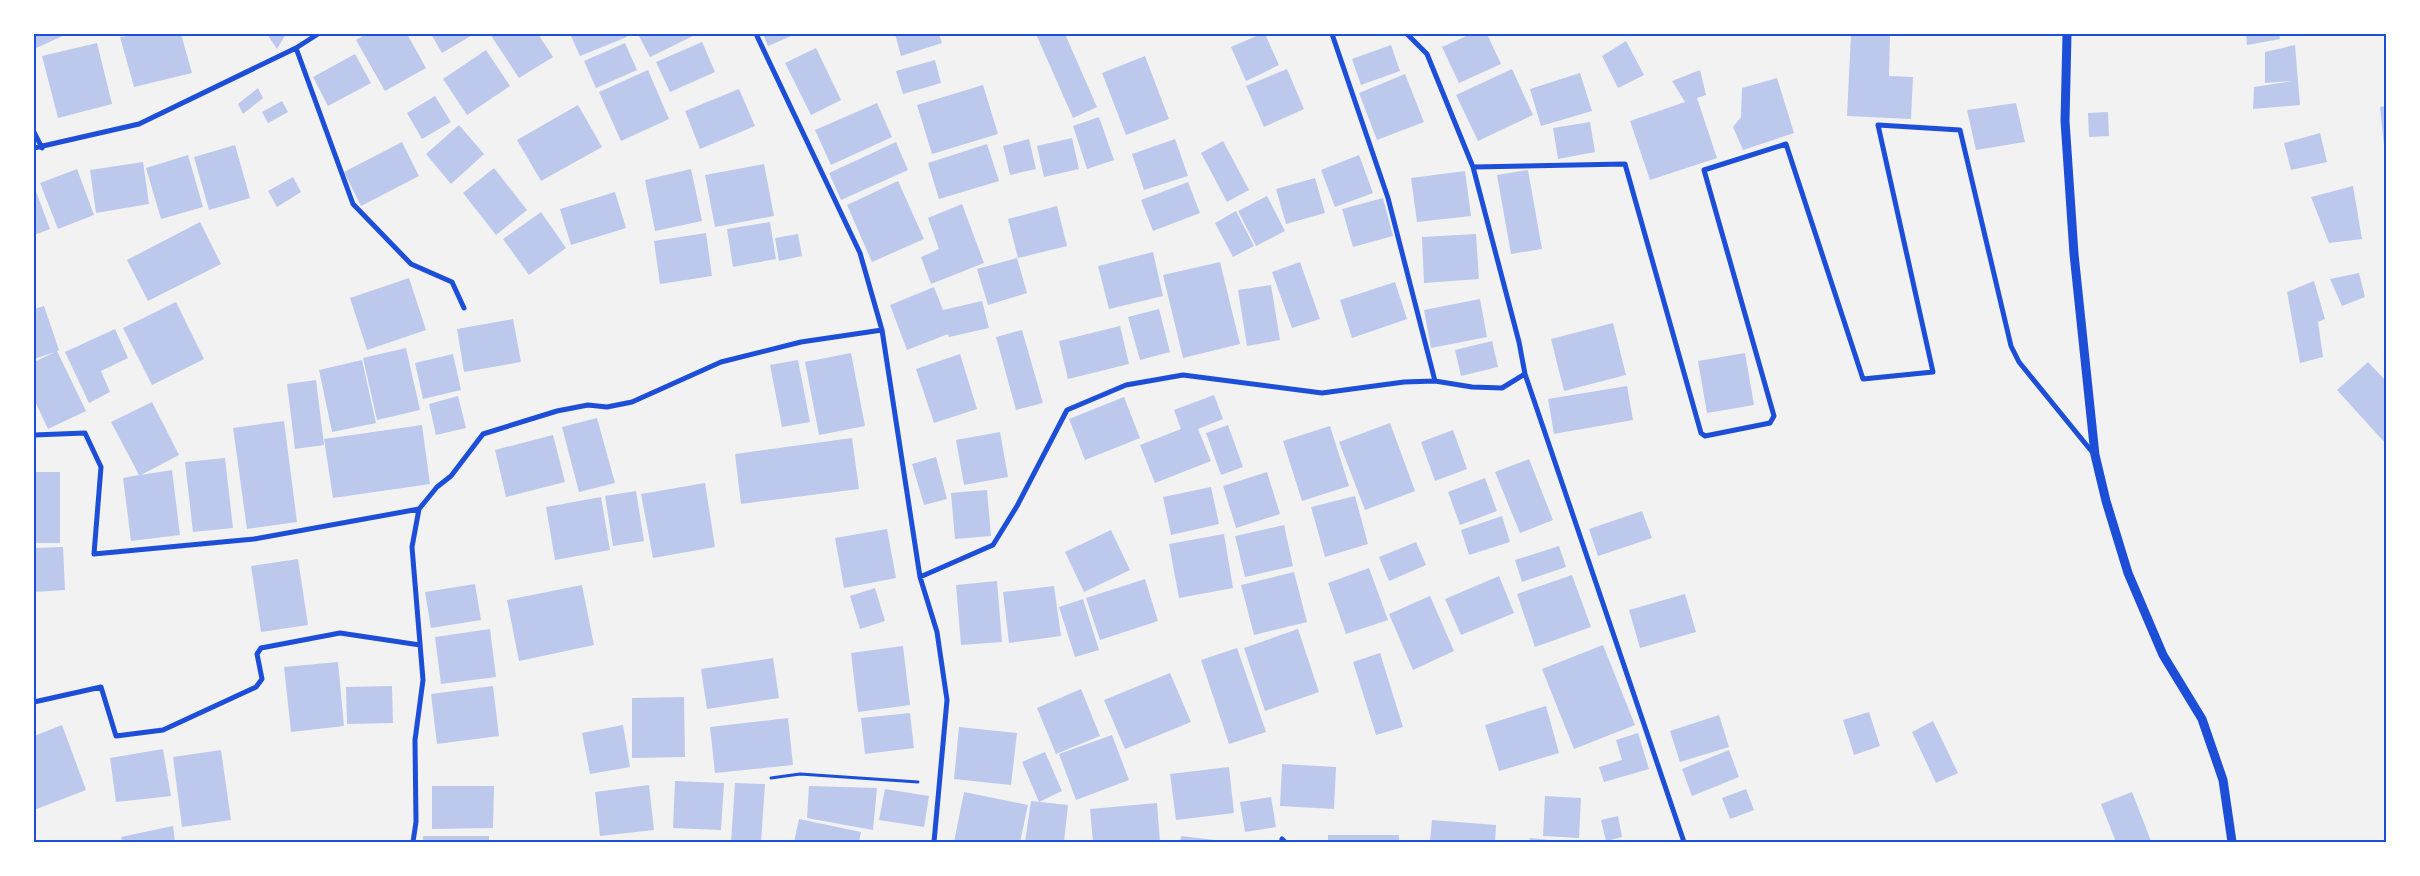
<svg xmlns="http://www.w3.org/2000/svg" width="2420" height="876" font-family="Lato,sans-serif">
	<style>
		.building { fill: #bdc9ec }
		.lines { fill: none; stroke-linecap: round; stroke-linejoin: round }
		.path { stroke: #1d4ed8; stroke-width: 3 }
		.minor { stroke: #1d4ed8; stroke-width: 5 }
		.tertiary { stroke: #1d4ed8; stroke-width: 9 }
		.neatline { fill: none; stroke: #1d4ed8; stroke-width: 2 }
	</style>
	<rect width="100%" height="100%" fill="#f2f2f2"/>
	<!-- building -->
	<path class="building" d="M34 34H67L34 49Z
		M143 34H181L192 73 134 87 120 37Z
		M267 34H286L277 49Z
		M366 34H407L426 68 385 91 356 40Z
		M431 34H474L442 53Z
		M490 34H538L553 57 519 78Z
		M570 34H626L627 37 580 56Z
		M638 34H697L650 57Z
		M763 34H796L768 46Z
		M895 34H939L942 43 901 56Z
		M1036 34H1065L1097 107 1073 118Z
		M1261 34H1265L1279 65 1246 81 1231 47Z
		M1471 34H1487L1501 64 1459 83 1442 47Z
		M1851 34H1890L1889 76 1913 77 1911 119 1847 116Z
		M2246 34H2279L2280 39 2247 45Z
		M1626 41 1644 75 1618 88 1602 56Z
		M702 42 715 72 670 92 656 62Z
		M97 43 112 104 58 118 42 56Z
		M625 43 637 70 596 88 584 61Z
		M1391 45 1400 71 1361 85 1352 59Z
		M2295 45 2300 105 2253 109 2254 87 2293 81 2265 83V52Z
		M816 48 841 100 811 115 785 63Z
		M486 50 510 86 467 115 443 79Z
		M355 54 371 83 328 106 313 77Z
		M1145 56 1169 119 1126 135 1102 73Z
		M935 60 941 83 903 94 896 71Z
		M1287 69 1304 109 1264 127 1246 86Z
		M1512 69 1533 115 1478 141 1456 95Z
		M648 70 669 119 621 141 599 92Z
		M1700 70 1706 95 1697 98 1717 158 1650 180 1630 121 1685 102 1672 81Z
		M1580 73 1592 111 1541 126 1530 89Z
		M1405 74 1424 122 1377 140 1359 93Z
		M1777 78 1794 133 1743 150 1733 127 1741 117 1742 88Z
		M983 85 998 134 932 154 917 105Z
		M258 88 263 98 243 114 238 104Z
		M739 89 755 126 700 149 685 111Z
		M435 96 451 122 422 139 407 113Z
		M282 101 288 112 268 123 262 112Z
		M877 103 892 137 831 165 815 130Z
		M2016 103 2025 142 1976 150 1967 110Z
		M578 105 602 147 541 181 517 140Z
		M2386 106V153L2385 154 2380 107Z
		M2108 112 2109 136 2089 137 2088 113Z
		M1099 117 1114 160 1087 169 1073 126Z
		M1590 122 1595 152 1558 159 1553 128Z
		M459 125 484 154 451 184 426 154Z
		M2320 133 2327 162 2291 170 2284 143Z
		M1072 138 1079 169 1044 177 1037 146Z
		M1029 139 1036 169 1010 175 1003 146Z
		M1175 139 1188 176 1144 190 1132 154Z
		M1223 141 1249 190 1227 202 1201 153Z
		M402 142 419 176 361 206 344 172Z
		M896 142 908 170 841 200 829 173Z
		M987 144 999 181 939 199 928 163Z
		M235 145 250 198 209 210 194 157Z
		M188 155 203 207 161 219 146 168Z
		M1359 155 1373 193 1335 207 1321 170Z
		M143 162 149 204 96 213 90 170Z
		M764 164 774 216 715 227 705 175Z
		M494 168 527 210 496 235 463 193Z
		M77 169 94 215 58 229 40 183Z
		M691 169 702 221 655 231 645 180Z
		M1528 170 1542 249 1511 254 1497 175Z
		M1465 171 1471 216 1417 222 1411 178Z
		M293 177 301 192 277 207 268 191Z
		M1315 178 1325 213 1286 224 1276 189Z
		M898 181 924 239 872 262 847 205Z
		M1188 182 1200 213 1153 231 1141 200Z
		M34 186 50 229 34 235Z
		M2353 186 2362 239 2329 243 2311 197Z
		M615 192 626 228 571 245 560 209Z
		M1267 196 1285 231 1256 246 1238 211Z
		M1383 198 1393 236 1353 247 1342 209Z
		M962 204 984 263 931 284 921 257 939 249 928 218Z
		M1057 206 1067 246 1018 258 1008 219Z
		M1236 211 1254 246 1233 257 1215 223Z
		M541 212 566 248 529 275 503 239Z
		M200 222 221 264 148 301 127 260Z
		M770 222 776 259 733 267 727 229Z
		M706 233 712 276 660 284 654 241Z
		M798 234 802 256 779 261 775 238Z
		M1476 234 1479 279 1424 283 1422 237Z
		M1153 252 1163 296 1109 309 1098 266Z
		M1017 258 1027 293 988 305 977 269Z
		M1220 262 1240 344 1183 358 1163 275Z
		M1300 262 1320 319 1292 328 1272 272Z
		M2359 273 2365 297 2342 306 2330 279Z
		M409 278 426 330 367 350 350 298Z
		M2314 281 2325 319 2318 322 2323 357 2300 363 2287 292Z
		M1395 282 1407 319 1352 338 1340 300Z
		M1271 285 1280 340 1247 346 1238 290Z
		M934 287 943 310 982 301 989 328 949 337 948 334 907 350 890 305Z
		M1480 299 1487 337 1431 348 1424 310Z
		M176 302 204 359 152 385 123 328Z
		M44 306 59 350 57 351 86 411 48 429 34 399V362L55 352 34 359V309Z
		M1159 309 1170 352 1140 360 1128 317Z
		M513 319 521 362 464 372 457 329Z
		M1613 323 1626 375 1564 391 1551 339Z
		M1120 326 1129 364 1068 379 1059 341Z
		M115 329 128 358 101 371 110 392 89 403 65 352Z
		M1022 330 1043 403 1016 410 996 337Z
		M1492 341 1498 367 1461 376 1455 350Z
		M406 348 420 410 377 420 363 358Z
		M851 353 865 426 819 435 805 362Z
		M1745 353 1754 405 1707 413 1698 361Z
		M453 354 461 390 423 399 415 363Z
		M960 354 977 409 934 423 916 369Z
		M362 360 376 423 332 432 319 370Z
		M798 360 810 422 782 427 770 365Z
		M2368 362 2386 381V444L2337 390Z
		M316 380 324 445 295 449 287 384Z
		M1627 386 1633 420 1554 434 1548 399Z
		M1214 395 1223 419 1198 429 1211 461 1155 483 1140 445 1181 429 1174 410Z
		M458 396 466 428 436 435 429 404Z
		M1124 397 1140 438 1085 460 1069 419Z
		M152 402 179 455 141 475 172 470 180 535 131 541 123 478 139 475 111 422Z
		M597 418 615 483 579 492 562 427Z
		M284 421 297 522 247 529 233 428Z
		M1390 423 1415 491 1365 510 1339 442Z
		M422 425 430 484 333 498 324 439Z
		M1228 425 1243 467 1221 475 1206 433Z
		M1330 426 1349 486 1302 501 1283 441Z
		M1453 430 1467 469 1435 481 1421 442Z
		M1000 432 1008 477 964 485 956 440Z
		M553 435 565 482 506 497 495 450Z
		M852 438 859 489 741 504 735 454Z
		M936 457 947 499 924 505 912 464Z
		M225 458 233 528 193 532 185 462Z
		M1529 459 1553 520 1520 533 1495 472Z
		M34 472H60V543H34Z
		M1267 472 1280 514 1236 528 1223 486Z
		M1485 478 1497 511 1460 525 1448 492Z
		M705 483 715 547 653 558 641 494Z
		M1211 487 1219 524 1171 535 1163 497Z
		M987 490 991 536 955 539 951 493Z
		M636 491 644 541 613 546 605 496Z
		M1355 496 1368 544 1325 557 1311 507Z
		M601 497 610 550 555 560 546 507Z
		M1642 511 1652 538 1598 556 1589 529Z
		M1502 516 1510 542 1469 555 1461 530Z
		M1284 525 1293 566 1245 577 1235 536Z
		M887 529 896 578 844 588 835 538Z
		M1111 530 1130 570 1084 592 1065 552Z
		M1224 534 1233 588 1179 598 1169 544Z
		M1416 542 1426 565 1389 581 1379 557Z
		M1559 546 1566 567 1522 582 1515 560Z
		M63 547 65 590 34 592V548Z
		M298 559 308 625 261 632 251 566Z
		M1369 568 1388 620 1346 634 1328 583Z
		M1294 572 1307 622 1254 635 1241 585Z
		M1572 575 1591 627 1535 647 1517 594Z
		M1499 576 1514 613 1461 635 1445 599Z
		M1145 579 1158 621 1100 640 1086 598Z
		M997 581 1002 642 961 645 956 585Z
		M475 584 481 620 431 628 425 592Z
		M582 585 594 645 519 661 507 600Z
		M1054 586 1061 636 1009 643 1003 592Z
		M875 588 885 621 860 629 850 596Z
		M1685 594 1696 632 1640 648 1629 610Z
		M1430 596 1454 651 1413 670 1389 614Z
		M1083 599 1099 650 1075 657 1059 607Z
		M490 629 496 677 441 684 435 637Z
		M1298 629 1319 692 1265 711 1244 648Z
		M1603 645 1635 725 1574 749 1542 669Z
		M903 646 910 705 858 712 851 653Z
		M1237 648 1266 732 1229 744 1201 660Z
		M1380 653 1403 727 1376 735 1353 662Z
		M773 658 779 698 707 709 701 669Z
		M338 662 344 726 291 732 284 667Z
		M1170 673 1191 722 1125 749 1104 700Z
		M392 686 393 723 347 724 346 687Z
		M493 686 499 736 437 744 431 694Z
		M1081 689 1100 736 1056 754 1037 708Z
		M684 697 685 757 632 758V698Z
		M1546 706 1559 753 1499 771 1485 725Z
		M1869 712 1880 746 1854 755 1843 720Z
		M910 713 914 748 865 754 861 718Z
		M1719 715 1729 747 1680 762 1670 731Z
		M788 718 793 765 715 773 710 727Z
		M1933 721 1958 773 1936 783 1912 732Z
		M62 725 86 790 34 810V736Z
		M623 725 630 767 590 774 582 733Z
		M959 727 1017 733 1011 785 954 779Z
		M1638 733 1649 769 1604 782 1599 767 1622 760 1616 740Z
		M1112 735 1129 780 1076 800 1059 754Z
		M163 749 171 796 116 802 110 758Z
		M221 750 231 820 182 827 173 757Z
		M1729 750 1739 777 1692 796 1682 769Z
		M1045 752 1062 791 1039 802 1022 762Z
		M1282 764 1336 767 1334 809 1280 806Z
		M1229 767 1234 813 1176 820 1170 774Z
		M675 781 724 783 721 830 673 828Z
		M735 783 765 784 761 842H731Z
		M649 785 654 830 600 836 595 792Z
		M432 786H494L493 828 432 829Z
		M809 786 877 788 873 830 807 818Z
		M885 789 929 796 924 827 879 820Z
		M1746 789 1754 810 1730 819 1722 798Z
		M964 792 1028 805 1020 842H954Z
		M2132 792 2151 841 2116 842 2101 804Z
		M1545 796 1581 798 1579 838 1543 836Z
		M1271 797 1276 827 1245 832 1240 802Z
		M1031 801 1068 805 1064 842H1025Z
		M1157 803 1160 842H1093L1090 809Z
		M1618 816 1622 837 1606 841 1601 820Z
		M799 819 861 832 859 842H794Z
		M1432 820 1496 825 1495 842H1430Z
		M173 826 175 842H123L121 837Z
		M1328 835H1399V842H1328Z
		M423 836H489V842H423Z
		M1181 836 1223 841V842H1180Z
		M1530 838 1559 841V842H1529Z"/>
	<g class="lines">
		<!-- path -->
		<path class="path" d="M771 778 800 774 918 782"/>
		<!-- minor -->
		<path class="minor" d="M756 34 860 253 882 330 920 577 937 632 947 700 934 842
			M1332 34 1388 198 1435 381
			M1407 34 1427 54 1473 167 1519 342 1525 374 1684 842
			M296 48 353 204 411 264 452 282 464 308
			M34 132 42 148
			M34 148 139 124 296 48 318 34
			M1473 167 1625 164 1701 433 1705 436 1770 423 1774 416 1704 170 1786 144 1863 379 1933 372 1878 125 1960 130 2011 346 2019 362 2093 453
			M34 435 85 433 101 467 94 554 254 539 419 509
			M920 577 993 545 1017 506 1067 410 1126 385 1183 375 1322 393 1404 382 1435 381 1472 387 1502 388 1525 374
			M34 702 101 687 116 736 163 730 256 687 262 679 257 654 261 648 340 633 420 645
			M1282 839 1285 842
			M413 842 416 822 415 740 423 680 412 547 419 509 437 487 451 476 483 434 557 411 588 405 607 407 632 402 721 362 801 342 882 330"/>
		<!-- tertiary -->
		<path class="tertiary" d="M2067 34 2065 121 2074 254 2095 455 2106 501 2128 573 2163 655 2202 719 2223 780 2232 842"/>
	</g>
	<!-- border -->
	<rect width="2420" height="876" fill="none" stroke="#ffffff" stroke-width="70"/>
	<rect x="35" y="35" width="2350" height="806" class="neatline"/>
</svg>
